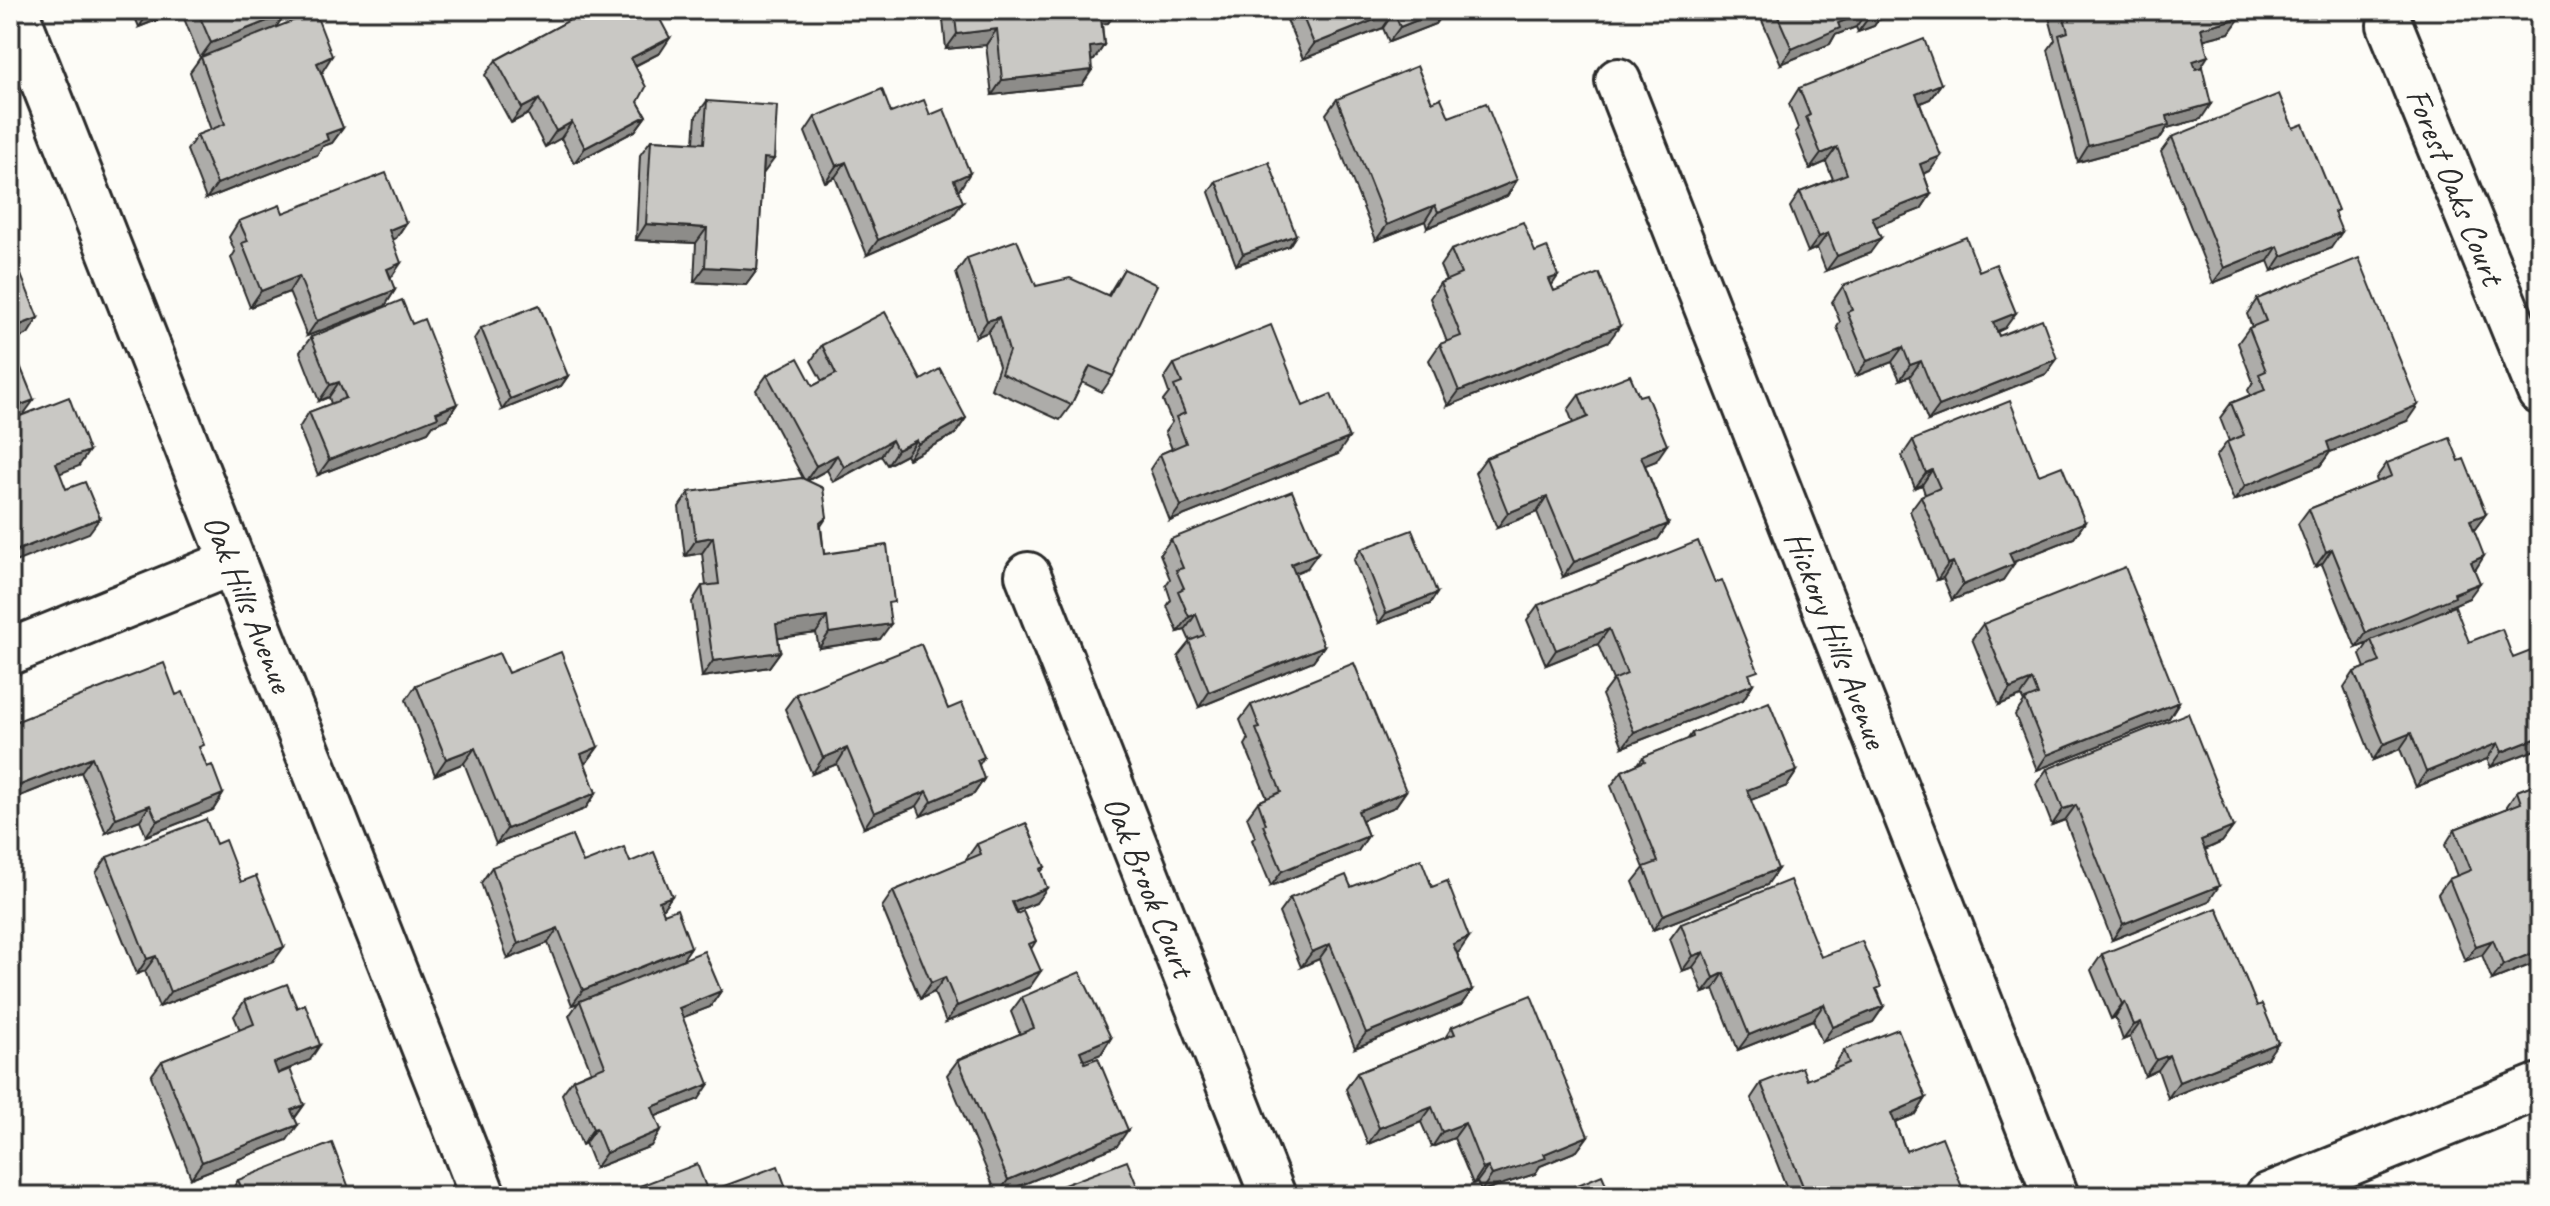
<svg xmlns="http://www.w3.org/2000/svg" width="2550" height="1206" font-family="Caveat,sans-serif">
	<style>
		.lines { fill: none; stroke-linecap: round; stroke-linejoin: round }
		.minor-casing { stroke: #2b2b2b; stroke-width: 50 }
		.tertiary-casing { stroke: #2b2b2b; stroke-width: 50 }
		.minor { stroke: #fdfcf7; stroke-width: 44 }
		.tertiary { stroke: #fdfcf7; stroke-width: 44 }
		.wall { fill: #adaca9; stroke: #2b2b2b; stroke-width: 2 }
		.shaded-wall { fill: #8d8c89; stroke: #2b2b2b; stroke-width: 2 }
		.building { fill: #c9c8c4; stroke: #2b2b2b; stroke-width: 2 }
		.labels { text-anchor: middle; stroke-width: 6; stroke-linejoin: round; paint-order: stroke }
		.street-label { font-size: 34px; fill: #2b2b2b; stroke: #fdfcf7 }
	</style>
	<rect width="100%" height="100%" fill="#fdfcf7"/>
	<filter id="ink" filterUnits="userSpaceOnUse"><feTurbulence type="fractalNoise" baseFrequency=".0125" numOctaves="2"/><feDisplacementMap in="SourceGraphic" scale="16" xChannelSelector="R" yChannelSelector="G"/><feConvolveMatrix kernelMatrix="1 2 1 2 8 2 1 2 1" color-interpolation-filters="sRGB"/></filter>
	<g filter="url(#ink)">
		<g class="lines">
			<!-- minor casing -->
			<g class="minor-casing">
				<path id="minor" d="M15 10 483 1196
					M2390 25 2540 392
					M1618 81 2056 1196
					M1028 575 1273 1196
					M10 652 233 562"/>
			</g>
			<!-- tertiary casing -->
			<g class="tertiary-casing">
				<path id="tertiary" d="M2268 1196 2540 1086"/>
			</g>
			<!-- minor -->
			<use href="#minor" class="minor"/>
			<!-- tertiary -->
			<use href="#tertiary" class="tertiary"/>
		</g>
		<!-- wall -->
		<path class="wall" d="M132 10H284L276 27 322 72H321L343 128 332 143 323 146 317 155 206 199 187 150 197 135 211 130 190 72 200 58 181 11 139 27Z
			M577 10H655L660 53 635 66 638 102 646 116 635 131 574 163 561 138 545 147 528 114 511 123 485 75 496 60 576 17 574 14Z
			M942 10H1117L1108 23H1102L1104 45 1094 60 1091 61 1082 85 992 95 986 45 946 49Z
			M1283 10H1445L1435 24 1389 42 1383 28 1303 59Z
			M1764 10H1907L1878 20 1874 26 1858 32 1856 27 1835 35 1830 44 1781 64 1760 16Z
			M2047 10H2238L2229 33 2204 39 2201 67V119L2167 128 2159 140 2078 162 2048 50 2055 40Z
			M1941 84 1930 99 1920 103 1930 171 1924 174 1931 194 1921 209 1876 226 1870 253 1826 271 1817 248 1808 252 1790 207 1800 192 1833 179 1826 162 1810 169 1795 132 1798 128 1789 104 1799 88Z
			M1337 99 1432 102 1517 180 1507 196 1427 228 1425 221 1376 240 1326 114Z
			M707 101 763 174 757 270 746 285 694 282 696 243 636 240 640 155 651 140 694 142 696 116Z
			M891 113 960 189H958L952 217 867 255 835 177 825 182 805 132 815 117Z
			M2293 128 2335 214 2331 248 2272 271 2268 261 2213 283 2161 152 2172 137Z
			M1216 181 1296 235 1289 246 1236 265 1209 192Z
			M283 213 406 223 396 238 393 240 390 279 395 290 385 306 307 336 289 292 250 307 231 258 235 252 229 237 239 221Z
			M1451 250 1535 252 1554 291 1609 341 1448 406 1429 360 1440 344 1447 342 1430 298 1440 283 1446 280 1440 266Z
			M967 258 1036 286 1108 295 1124 269 1113 376 1102 392 1082 382 1071 405 1060 420 991 389 999 366 988 332 976 337 956 273Z
			M1979 271 2005 328 1997 332 1999 336 2057 359 2046 374 1928 421 1910 376 1900 380 1892 362 1856 376 1837 327 1840 322 1832 302 1843 286Z
			M2257 299 2407 421 2330 452 2320 466 2234 501 2216 457 2227 442 2229 441 2220 418 2231 403 2250 395 2248 390 2253 382 2238 343 2249 328 2252 327 2247 314Z
			M412 324 457 404 447 419 433 425 428 432 318 475 299 428 309 412 331 404 329 397 319 401 300 352 311 337Z
			M481 328 568 376 561 386 502 410 474 339Z
			M822 345 921 380 966 418 955 434 908 459 906 455 887 465 881 456 833 482 827 470 808 480 827 517 821 526 824 554 889 610 880 639 819 648 816 633 778 638 780 652 769 667 702 677 692 602 702 586H706L702 553 685 556 679 507 689 492 803 478 756 390 767 375 813 386 822 381 811 361Z
			M1174 364 1303 406 1338 454 1170 521 1150 469 1160 454 1172 449 1165 432 1172 422 1163 401 1169 393 1164 379Z
			M1579 395 1656 461 1645 465 1668 524 1658 539 1563 577 1537 512 1497 528 1475 473 1486 458 1573 423 1568 410Z
			M1913 440 2039 475 2085 522 2074 538 2013 562 2003 580 1952 600 1943 578 1937 580 1910 511 1921 496 1925 494 1922 485 1915 488 1902 456Z
			M2459 461 2486 514 2474 530 2475 570 2469 598 2448 607 2447 609 2540 748 2491 767 2487 759 2416 787 2400 749 2373 760 2344 687 2354 672 2365 668 2360 655 2368 643 2356 648 2322 564 2315 567 2298 524 2309 509 2377 482 2376 478 2387 463Z
			M1171 539 1307 568 1295 573 1324 646 1313 661 1199 707 1178 656 1190 641 1185 630 1178 632 1167 606 1171 600 1166 585 1170 579 1160 554Z
			M1361 549 1437 593 1430 604 1379 623 1354 560Z
			M1538 605 1751 679 1753 684 1743 700 1623 747 1602 695 1613 680 1598 644 1546 665 1527 620Z
			M1983 624 2179 702 2169 718 2037 770 2015 715 2024 702 2021 696 1999 705 1972 639Z
			M508 673 598 747 587 762 585 763 596 793 585 809 496 844 464 763 435 775 406 700 416 685Z
			M796 694 948 709 984 757 979 765 984 779 974 794 921 816 917 806 864 828 837 764 812 774 785 709Z
			M176 695 207 767 223 794 213 810 146 836 140 820 106 833 81 772 10 800Z
			M1251 705 1406 791 1395 807 1362 820 1368 836 1358 851 1271 886 1252 840 1255 837 1247 817 1258 802 1267 798 1245 745 1248 740 1240 720Z
			M1692 733 1797 771 1787 786 1750 800 1767 885 1653 930 1633 882 1644 868 1611 786 1622 771 1638 764 1643 757 1687 740Z
			M2047 769 2233 827 2222 842 2205 850 2209 901 2112 940 2065 820 2052 825 2036 784Z
			M2540 782V961L2492 980 2482 955 2465 961 2438 894 2449 879 2457 876 2445 845 2455 829 2507 808V806L2517 791Z
			M216 844 273 962 159 1007 145 971 137 974 96 873 107 857Z
			M977 844 1045 867 1041 872 1036 903 1016 911 1036 941 1031 949 1030 987 946 1022 934 992 920 999 882 907 893 891 966 861V859Z
			M630 862 672 896 662 909 664 914 691 947 682 960 721 991 710 1007 683 1017 699 1099 656 1116 651 1146 595 1168 585 1143 582 1145 562 1094 573 1079 591 1071 569 1016 578 1003 572 1005 548 943 508 959 481 883 492 867Z
			M1351 887H1432L1469 937 1457 953 1472 990 1461 1005 1355 1048 1319 959 1301 967 1279 913 1290 898Z
			M1681 924 1821 957 1878 991 1884 1006 1873 1022 1822 1042 1813 1020 1738 1050 1714 989 1703 993 1693 967 1682 971 1670 939Z
			M2102 954 2267 1058 2168 1098 2158 1070 2145 1076 2130 1037 2123 1040 2115 1017 2111 1019 2091 970Z
			M1022 997 1111 1038 1101 1054 1084 1060 1117 1146 997 1195 947 1075 958 1060 1020 1034 1011 1012Z
			M245 1000 310 1060 278 1073 304 1105 295 1118 287 1140 191 1178 151 1076 162 1061 240 1030 234 1016Z
			M1452 1027 1588 1136 1577 1151 1540 1166 1535 1174 1481 1191 1477 1182 1473 1184 1454 1138 1432 1147 1421 1122 1368 1144 1346 1089 1357 1073 1445 1038Z
			M1844 1050 1926 1098 1916 1114 1895 1122 1906 1151 1962 1187 1956 1196H1790L1751 1098 1761 1083 1807 1080 1835 1069 1834 1066Z
			M238 1180 352 1196H228Z"/>
		<!-- shaded-wall -->
		<path class="shaded-wall" d="M154 10H181L139 27 150 11Z
			M1100 10H1117L1108 23 1090 25Z
			M1442 10H1445L1435 24 1389 42 1400 27Z
			M1880 10H1907L1878 20 1874 26 1858 32 1869 17Z
			M1394 12 1383 28 1303 59 1314 44Z
			M1866 12 1856 27 1835 35 1830 44 1781 64 1792 49 1838 23Z
			M285 14 275 29 200 58 211 43Z
			M2240 18 2229 33 2190 43 2201 28Z
			M997 29 986 45 946 49 957 34Z
			M670 38 660 53 620 73 631 58Z
			M1104 45 1094 60 1079 62 1090 47Z
			M332 56 322 72 306 78 317 63Z
			M2208 56 2198 72 2182 76 2193 61Z
			M1092 70 1082 85 992 95 1002 80Z
			M1941 84 1930 99 1906 109 1916 94Z
			M539 99 528 114 511 123 522 108Z
			M2211 104 2201 119 2167 128 2159 140 2078 162 2088 146 2167 116Z
			M646 116 635 131 574 163 585 148Z
			M572 122 561 138 545 147 556 131Z
			M343 128 332 143 323 146 317 155 206 199 217 184 326 134Z
			M1837 147 1826 162 1810 169 1821 154Z
			M1941 156 1930 171 1909 180 1920 164Z
			M764 158 774 159 763 174Z
			M846 162 835 177 825 182 836 166Z
			M970 173 960 189 943 195 954 180Z
			M1517 180 1507 196 1427 228 1438 212Z
			M1931 194 1921 209 1862 232 1872 217Z
			M963 202 952 217 867 255 878 240Z
			M1435 205 1425 221 1376 240 1387 225Z
			M406 223 396 238 378 246 389 230Z
			M646 224 707 228 696 243 636 240Z
			M2342 232 2331 248 2272 271 2282 256Z
			M1828 233 1817 248 1808 252 1819 237Z
			M1296 235 1289 246 1236 265 1243 254Z
			M1881 238 1870 253 1826 271 1837 256Z
			M2278 246 2268 261 2213 283 2224 268Z
			M401 263 391 278 387 269Z
			M705 267 757 270 746 285 694 282Z
			M299 276 289 292 250 307 261 291Z
			M1558 276 1548 291 1549 279Z
			M395 290 385 306 307 336 317 321Z
			M2016 313 2005 328 1982 337 1993 322Z
			M999 317 988 332 976 337 987 321Z
			M38 318 28 334 10 341V329Z
			M1620 326 1609 341 1448 406 1459 391Z
			M1903 347 1892 362 1856 376 1867 361Z
			M2057 359 2046 374 1928 421 1939 406Z
			M1921 361 1910 376 1900 380 1910 365Z
			M568 376 561 386 502 410 510 399Z
			M339 382 329 397 319 401 330 385Z
			M34 400 23 415 10 420V409Z
			M457 404 447 419 433 425 428 432 318 475 329 460Z
			M2418 405 2407 421 2330 452 2320 466 2234 501 2245 486 2327 442Z
			M966 418 955 434 908 459 918 444Z
			M1349 438 1338 454 1170 521 1181 506Z
			M892 440 881 456 833 482 844 467Z
			M917 440 906 455 887 465 897 450Z
			M1667 445 1656 461 1631 471 1641 456Z
			M89 451 79 466 46 479 56 463Z
			M837 455 827 470 805 482 816 466Z
			M1932 470 1922 485 1915 488 1926 473Z
			M1547 497 1537 512 1497 528 1508 513Z
			M2486 514 2475 529 2459 536 2470 520Z
			M100 518 89 533 10 564V553Z
			M2085 522 2074 538 1998 568 2009 553Z
			M1668 524 1658 539 1563 577 1574 562Z
			M713 537 702 553 685 556 696 540Z
			M2332 549 2322 564 2315 567 2326 552Z
			M1318 553 1307 568 1280 579 1291 564Z
			M2484 556 2474 572 2471 562Z
			M1953 562 1943 578 1937 580 1948 564Z
			M2014 564 2003 580 1952 600 1963 585Z
			M2480 583 2469 598 2448 607 2444 612 2371 640 2368 643 2356 648 2366 633Z
			M1437 593 1430 604 1379 623 1386 613Z
			M1196 614 1185 630 1178 632 1189 617Z
			M827 617 816 633 766 640 776 624Z
			M891 624 880 639 819 648 829 633Z
			M1609 629 1598 644 1546 665 1556 650Z
			M1324 646 1313 661 1199 707 1209 692Z
			M780 652 769 667 702 677 713 661Z
			M2032 680 2021 696 1999 705 2010 689Z
			M1753 684 1743 700 1623 747 1634 732Z
			M2179 702 2169 718 2037 770 2047 755Z
			M2411 733 2400 749 2373 760 2384 744Z
			M2540 737V748L2491 767 2502 752Z
			M2498 743 2487 759 2416 787 2426 772Z
			M598 747 587 762 570 769 581 754Z
			M475 748 464 763 435 775 446 759Z
			M847 748 837 764 812 774 823 758Z
			M92 757 81 772 10 800V789Z
			M1797 771 1787 786 1736 806 1747 790Z
			M984 779 974 794 921 816 932 801Z
			M927 791 917 806 864 828 874 813Z
			M1406 791 1395 807 1347 826 1358 811Z
			M596 793 585 809 496 844 507 829Z
			M223 794 213 810 146 836 157 821Z
			M150 805 140 820 106 833 116 818Z
			M2076 805 2065 820 2052 825 2063 809Z
			M2233 827 2222 842 2190 856 2201 840Z
			M1368 836 1358 851 1271 886 1282 871Z
			M1778 869 1767 885 1653 930 1663 915Z
			M2219 886 2209 901 2112 940 2123 924Z
			M1047 888 1036 903 1001 917 1012 902Z
			M672 896 661 911 659 901Z
			M558 928 548 943 508 959 518 944Z
			M1469 937 1459 952 1443 959 1453 944Z
			M2493 940 2482 955 2465 961 2476 946Z
			M1330 944 1319 959 1301 967 1312 952Z
			M284 947 273 962 159 1007 170 992Z
			M691 947 681 962 580 1001 578 1003 572 1005 583 990Z
			M2540 950V961L2492 980 2503 965Z
			M1704 952 1693 967 1682 971 1693 956Z
			M156 956 145 971 137 974 147 959Z
			M1041 971 1030 987 946 1022 957 1006Z
			M1724 973 1714 989 1703 993 1714 978Z
			M945 977 934 992 920 999 931 983Z
			M1472 990 1461 1005 1355 1048 1366 1033Z
			M721 991 710 1007 669 1023 679 1008Z
			M2125 1002 2115 1017 2111 1019 2122 1004Z
			M1824 1004 1813 1020 1738 1050 1749 1035Z
			M1884 1006 1873 1022 1822 1042 1833 1027Z
			M2141 1022 2130 1037 2123 1040 2134 1025Z
			M1111 1038 1101 1054 1070 1066 1080 1051Z
			M2278 1043 2267 1058 2168 1098 2179 1082Z
			M320 1045 310 1060 264 1079 274 1063Z
			M2169 1055 2158 1070 2145 1076 2156 1060Z
			M709 1084 699 1099 641 1122 652 1107Z
			M1926 1098 1916 1114 1880 1128 1891 1113Z
			M304 1105 293 1120 291 1110Z
			M1432 1107 1421 1122 1368 1144 1379 1128Z
			M1465 1123 1454 1138 1432 1147 1442 1132Z
			M298 1125 287 1140 191 1178 202 1162Z
			M596 1128 585 1143 582 1145 593 1129Z
			M661 1130 651 1146 595 1168 606 1153Z
			M1128 1130 1117 1146 997 1195 1008 1180Z
			M1588 1136 1577 1151 1540 1166 1535 1174 1481 1191 1492 1175Z
			M1488 1167 1477 1182 1473 1184 1483 1169Z
			M1962 1187 1956 1196H1941Z"/>
		<!-- building -->
		<path class="building" d="M197 10H284L285 14 211 43Z
			M588 10H655L670 38 631 58 646 87 638 102 646 116 585 148 572 122 556 131 539 99 522 108 496 60Z
			M954 10H1100L1104 45 1090 47 1092 70 1002 80 997 29 957 34Z
			M1300 10H1442L1400 27 1394 12 1314 44Z
			M1775 10H1884V11L1869 17 1866 12 1838 23 1840 28 1792 49Z
			M2062 10H2238L2240 18 2201 28 2208 56 2193 61 2196 69 2202 67 2211 104 2167 116 2169 125 2088 146 2059 35 2068 32Z
			M315 12 332 56 317 63 343 128 326 134 328 140 217 184 197 135 225 124 201 57Z
			M1924 39 1941 84 1916 94 1941 156 1920 164 1931 194 1872 217 1881 238 1837 256 1828 233 1819 237 1800 192 1847 174 1837 147 1821 154 1806 117 1810 115 1799 88Z
			M1417 66 1432 102 1441 98 1449 117 1486 103 1517 180 1438 212 1435 205 1387 225 1337 99Z
			M882 89 891 113 924 100 930 115 944 109 970 173 954 180 963 202 878 240 846 162 836 166 815 117Z
			M2279 94 2293 128 2303 124 2338 210 2334 212 2342 232 2282 256 2278 246 2224 268 2172 137Z
			M707 101 777 106 774 159 764 158 757 270 705 267 707 228 646 224 651 140 704 143Z
			M1269 162 1296 235 1243 254 1216 181Z
			M386 173 406 223 389 230 401 263 387 269 395 290 317 321 299 276 261 291 242 243 248 241 239 221 280 205 283 213Z
			M1523 222 1535 252 1547 247 1558 276 1549 279 1554 291 1599 273 1620 326 1459 391 1440 344 1461 336 1440 283 1461 274 1451 250Z
			M1966 237 1979 271 1996 264 2016 313 1993 322 1999 336 2042 319 2057 359 1939 406 1921 361 1910 365 1903 347 1867 361 1847 312 1852 310 1843 286Z
			M1017 240 1036 286 1070 278 1109 296 1124 269 1157 285 1113 376 1090 366 1071 405 1001 373 1009 351 999 317 987 321 967 258Z
			M2359 258 2418 405 2327 442 2330 451 2245 486 2227 442 2244 435 2231 403 2265 390 2259 374 2266 371 2249 328 2266 321 2257 299Z
			M18 267 38 318 10 329V271Z
			M402 300 412 324 424 319 457 404 436 412 438 417 329 460 309 412 346 398 339 382 330 385 311 337Z
			M539 305 568 376 510 399 481 328Z
			M885 312 921 380 940 369 966 418 918 444 917 440 897 450 892 440 844 467 837 455 816 466 767 375 798 358 813 386 836 374 822 345Z
			M1271 325 1303 406 1331 394 1349 438 1181 506 1160 454 1186 443 1176 417 1185 413 1174 386 1182 383 1174 364Z
			M10 341 34 400 10 409Z
			M1630 375 1639 396 1646 394 1667 445 1641 456 1668 524 1574 562 1547 497 1508 513 1486 458 1588 417 1579 395Z
			M69 397 89 451 56 463 66 489 85 482 100 518 10 553V420Z
			M2010 401 2039 475 2062 466 2085 522 2009 553 2014 564 1963 585 1953 562 1948 564 1921 496 1940 488 1932 470 1926 473 1913 440Z
			M2450 438 2459 461 2464 459 2486 514 2470 520 2484 556 2471 562 2480 583 2454 593 2455 597 2366 633 2332 549 2326 552 2309 509 2392 476 2387 463Z
			M802 478 823 488 827 517 820 523 824 554 887 545 894 602 888 603 891 624 829 633 827 617 776 624 780 652 713 661 702 586 719 584 713 537 696 540 689 492Z
			M1292 491 1318 553 1291 564 1324 646 1209 692 1189 641 1204 635 1196 614 1189 617 1178 591 1184 588 1176 570 1183 568 1171 539Z
			M1412 530 1437 593 1386 613 1361 549Z
			M1698 541 1715 583 1722 580 1758 671 1749 674 1753 684 1634 732 1613 680 1627 674 1609 629 1556 650 1538 605Z
			M2125 567 2179 702 2047 755 2025 700 2038 695 2032 680 2010 689 1983 624Z
			M2455 606 2469 642 2502 629 2513 658 2536 649 2540 658V737L2502 752 2498 743 2426 772 2411 733 2384 744 2354 672 2380 662 2371 640Z
			M921 644 948 709 962 703 984 757 977 760 984 779 932 801 927 791 874 813 847 748 823 758 796 694Z
			M561 652 598 747 581 754 596 793 507 829 475 748 446 759 416 685 499 653 508 673Z
			M164 663 176 695 183 692 204 745 199 747 207 767 212 765 223 794 157 821 150 805 116 818 92 757 10 789V724Z
			M1354 663 1406 791 1358 811 1368 836 1282 871 1263 825 1266 824 1258 802 1281 792 1256 729 1260 728 1251 705Z
			M1769 702 1797 771 1747 790 1778 869 1663 915 1644 867 1658 862 1622 771 1645 761 1643 757 1693 737 1692 733Z
			M2188 713 2233 827 2201 840 2219 886 2123 924 2076 805 2063 809 2047 769Z
			M2540 782V950L2503 965 2493 940 2476 946 2449 879 2471 870 2455 829 2521 803 2517 791Z
			M206 819 216 844 225 840 241 882 256 876 284 947 170 992 156 956 147 959 107 857Z
			M1026 823 1045 867 1040 869 1047 888 1012 902 1017 914 1023 911 1036 941 1029 944 1041 971 957 1006 945 977 931 983 893 891 981 854 977 844Z
			M572 836 583 863 624 847 630 862 654 852 672 896 659 901 664 914 677 909 691 947 583 990 558 928 518 944 492 867Z
			M1421 859 1432 887 1447 881 1469 937 1453 944 1472 990 1366 1033 1330 944 1312 952 1290 898 1346 875 1351 887Z
			M1790 880 1821 957 1862 941 1881 987 1876 989 1884 1006 1833 1027 1824 1004 1749 1035 1724 973 1714 978 1704 952 1693 956 1681 924Z
			M2217 908 2257 1006 2262 1004 2278 1043 2179 1082 2169 1055 2156 1060 2141 1022 2134 1025 2125 1002 2122 1004 2102 954Z
			M704 951 721 991 679 1008 709 1084 652 1107 661 1130 606 1153 596 1128 593 1129 573 1079 605 1066 580 1001Z
			M1080 972 1111 1038 1080 1051 1085 1063 1098 1058 1128 1130 1008 1180 958 1060 1034 1028 1022 997Z
			M287 984 297 1008 305 1004 320 1045 274 1063 278 1074 290 1069 304 1105 291 1110 298 1125 202 1162 162 1061 254 1024 245 1000Z
			M1531 995 1588 1136 1544 1154 1546 1158 1492 1175 1488 1167 1483 1169 1465 1123 1442 1132 1432 1107 1379 1128 1357 1073 1455 1034 1452 1027Z
			M1898 1029 1926 1098 1891 1113 1906 1151 1942 1137 1962 1187 1941 1196H1807L1761 1083 1802 1067 1807 1080 1849 1063 1844 1050Z
			M332 1143 352 1196H245L238 1180Z
			M1127 1161 1141 1196H1035Z
			M697 1164 708 1192 778 1166 789 1196H620L619 1194Z
			M1602 1175 1611 1196H1551Z"/>
	</g>
	<g class="labels">
		<!-- street labels -->
		<g class="street-label">
			<text transform="translate(2456 186) rotate(68)" y="12">Forest Oaks Court</text>
			<text transform="translate(249 603) rotate(68)" y="12">Oak Hills Avenue</text>
			<text transform="translate(1837 639) rotate(69)" y="12">Hickory Hills Avenue</text>
			<text transform="translate(1150 886) rotate(68)" y="12">Oak Brook Court</text>
		</g>
	</g>
	<!-- margin -->
	<rect width="2550" height="1206" fill="none" stroke="#fdfcf7" stroke-width="40"/>
	<rect x="20" y="20" width="2510" height="1166" fill="none" stroke="#2b2b2b" stroke-width="3" filter="url(#ink)"/>
</svg>
